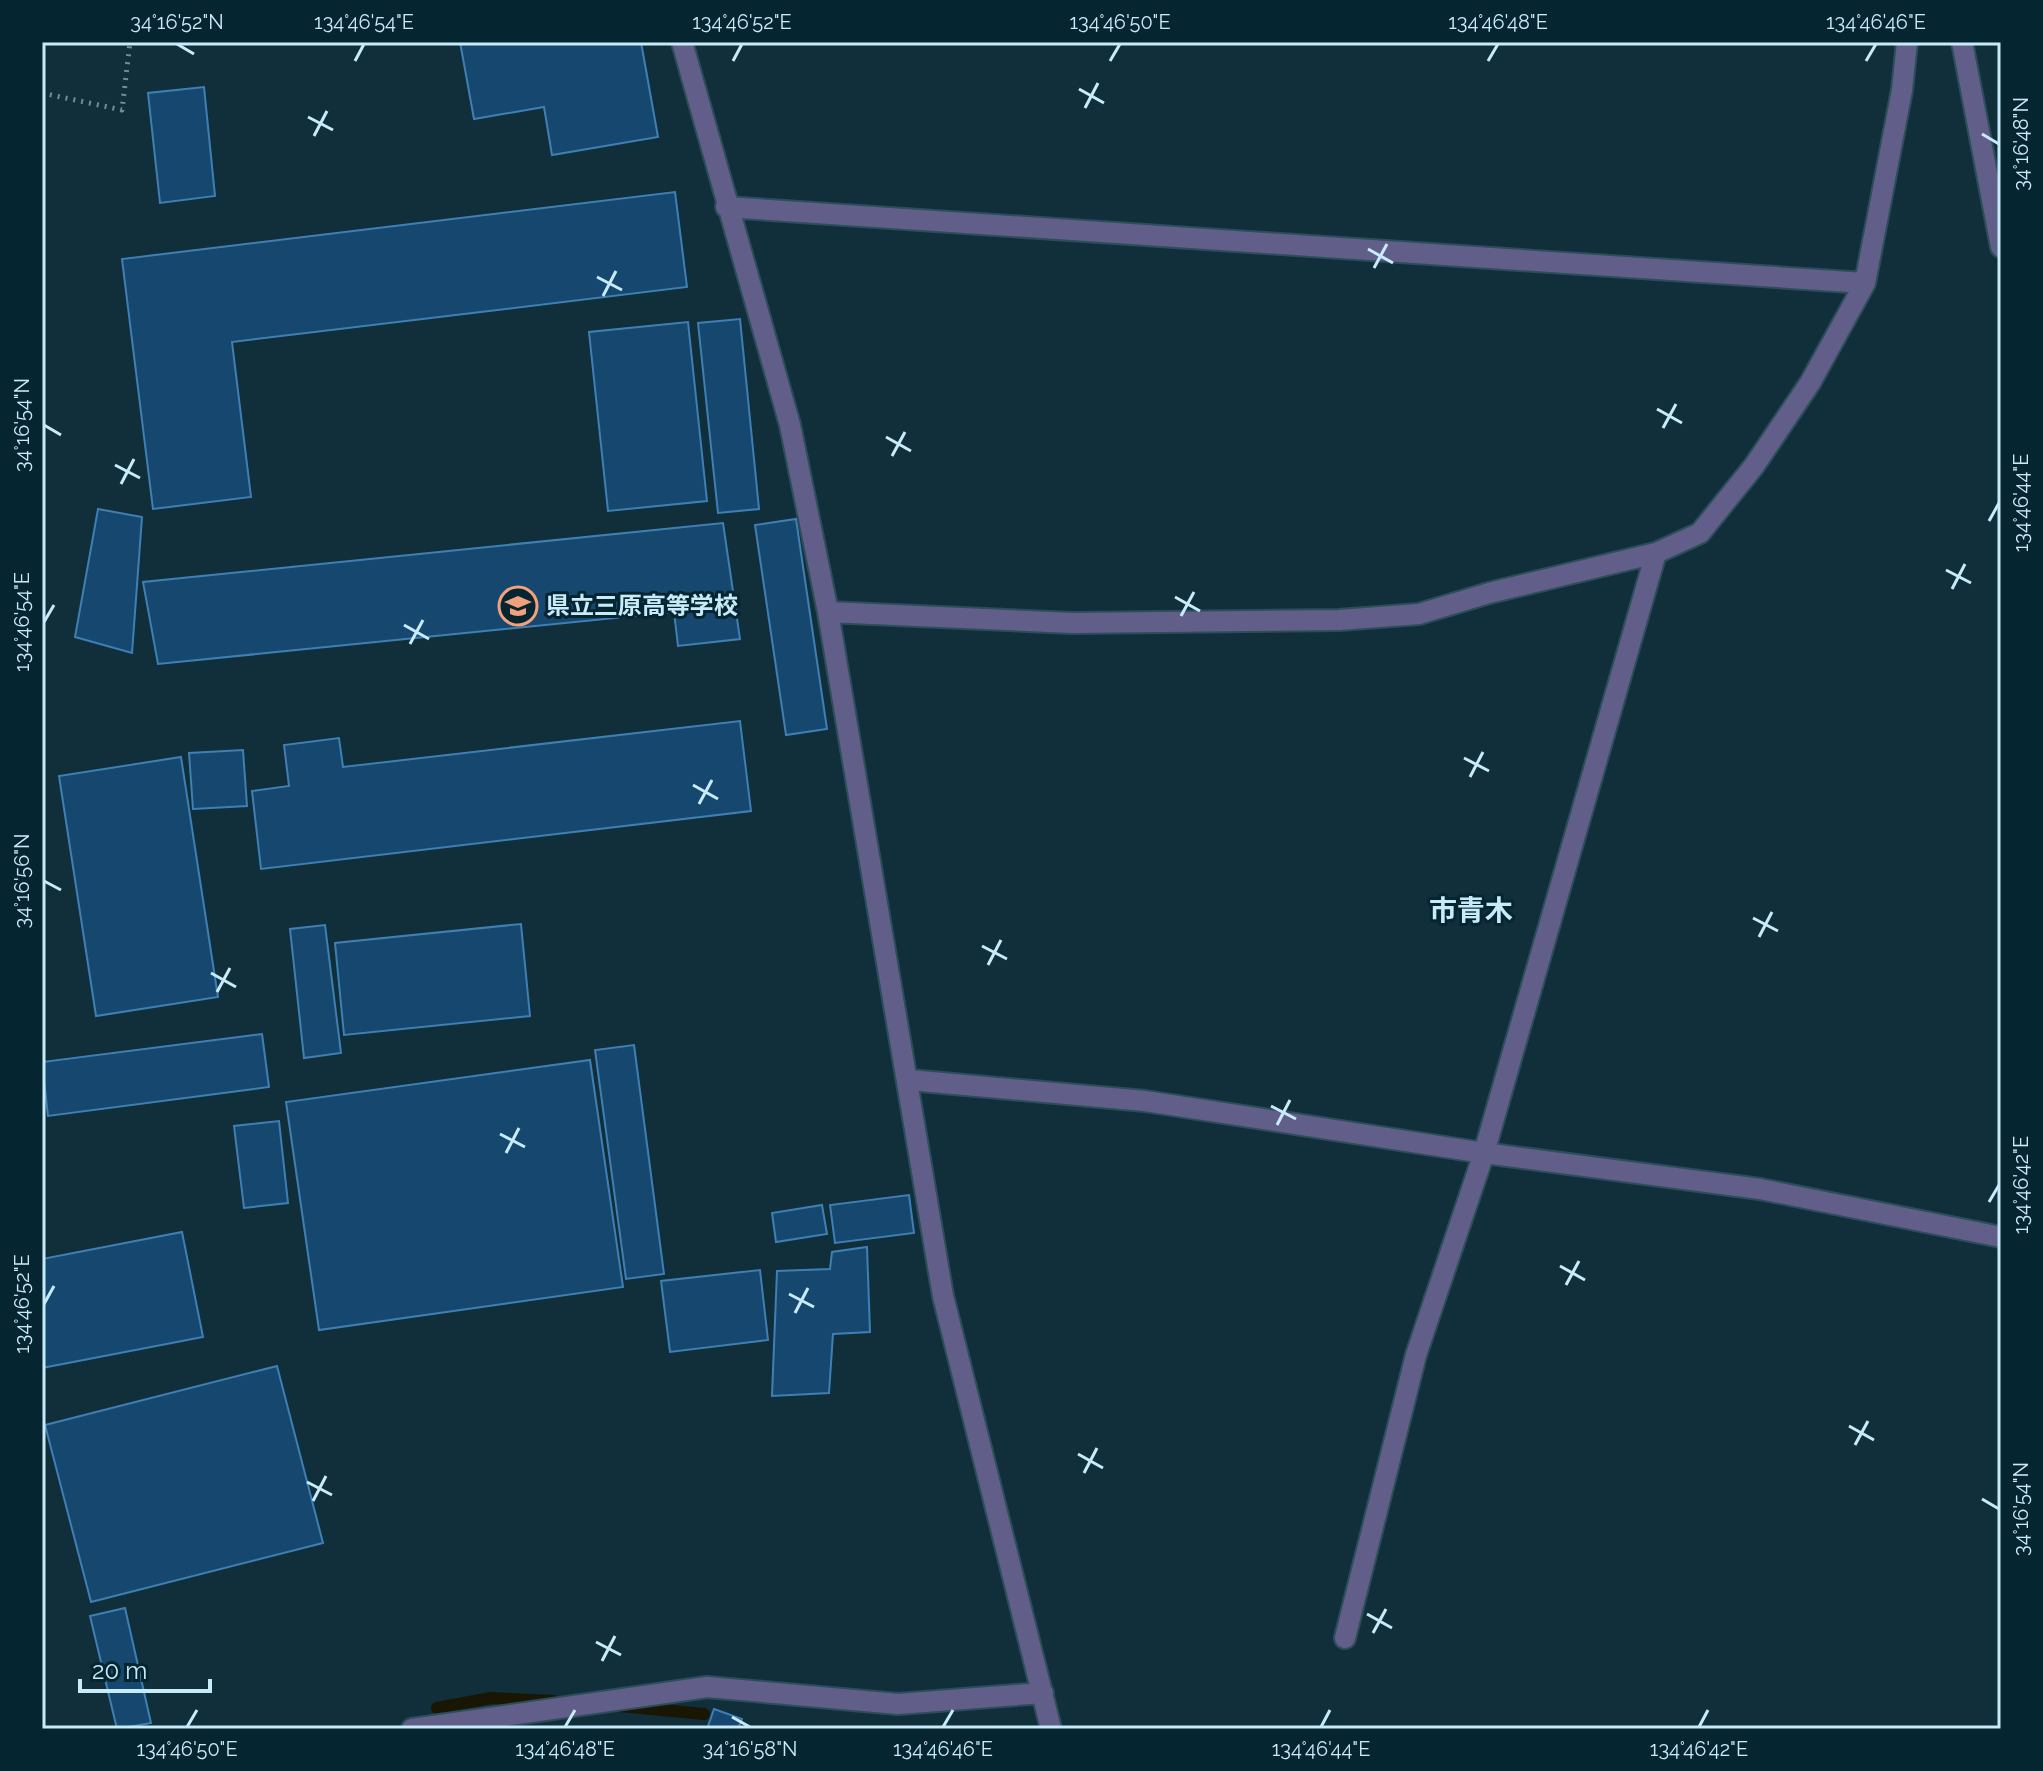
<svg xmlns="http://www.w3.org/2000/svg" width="2043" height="1771" font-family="Raleway,'Noto Sans JP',sans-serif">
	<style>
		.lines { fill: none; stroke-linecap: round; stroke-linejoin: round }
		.stream { stroke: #191703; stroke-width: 12 }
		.building { fill: #16486f; stroke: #3f7fb4; stroke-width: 2 }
		.street-casing { stroke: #2d4d5a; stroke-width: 24 }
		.path { stroke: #6d8e9c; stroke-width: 5; stroke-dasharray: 2 6; stroke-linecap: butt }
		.street { stroke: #615f8a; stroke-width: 20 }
		.ticks { fill: none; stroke: #c8ebfa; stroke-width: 3 }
		.labels { text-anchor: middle; stroke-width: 6; stroke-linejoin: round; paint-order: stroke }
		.poi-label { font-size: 24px; font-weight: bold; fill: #c8ebfa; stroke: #052531; text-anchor: start }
		.quarter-label { font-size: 28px; font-weight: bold; fill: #c8ebfa; stroke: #052531 }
		.neatline { fill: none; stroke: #c8ebfa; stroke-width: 3 }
		.ticks-label { font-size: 20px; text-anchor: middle; fill: #c8ebfa }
	</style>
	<rect width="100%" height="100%" fill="#102f3b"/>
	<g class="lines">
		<!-- stream -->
		<path class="stream" d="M620 1706 704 1714
			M437 1708 491 1698 554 1701"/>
	</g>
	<!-- building -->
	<path class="building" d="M460 42H641L658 137 552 155 544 107 474 119Z
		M204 87 215 196 160 203 148 93Z
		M675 192 687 287 232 342 251 497 153 509 122 259Z
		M740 319 759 509 718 513 698 323Z
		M688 322 707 501 608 511 589 332Z
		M98 509 142 517 132 653 75 637Z
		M796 519 827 729 786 735 755 525Z
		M723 523 740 639 678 646 674 612 158 664 143 582Z
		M740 721 751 811 261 869 252 791 289 786 284 745 339 738 343 767Z
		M243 750 247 806 193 809 189 753Z
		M181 757 218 997 96 1016 59 776Z
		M521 924 530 1016 344 1035 335 943Z
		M325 925 341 1053 304 1058 290 929Z
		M262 1034 269 1087 48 1116 42 1062Z
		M634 1045 664 1274 626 1279 595 1050Z
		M590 1060 623 1287 319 1330 286 1102Z
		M279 1121 288 1203 244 1208 234 1126Z
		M909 1195 914 1233 835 1243 830 1205Z
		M822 1205 827 1234 776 1242 772 1213Z
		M182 1232 203 1337 42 1368V1259Z
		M867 1247 870 1332 833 1334 829 1393 772 1396 777 1271 830 1269 832 1252Z
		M760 1270 768 1340 670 1352 661 1281Z
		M277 1366 323 1543 91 1602 45 1425Z
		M125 1608 151 1723 117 1729 90 1616Z
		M714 1709 742 1719 738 1729H707Z"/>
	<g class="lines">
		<!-- street casing -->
		<g class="street-casing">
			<path id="street" d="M682 42 790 425 828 612 943 1296 1051 1729
				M1962 42 2001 247
				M726 207 1865 283
				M828 612 1073 623 1339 620 1419 614 1489 593 1656 553
				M909 1080 1145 1101 1484 1153 1760 1189 2001 1237
				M1345 1638 1416 1355 1484 1153 1656 553 1700 533 1754 466 1810 383 1865 283 1902 90 1907 42
				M412 1729 707 1687 898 1704 1043 1693"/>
		</g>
		<!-- path -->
		<path class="path" d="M42 93 122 110 130 42"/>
		<!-- street -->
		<use href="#street" class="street"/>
	</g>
	<!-- ticks -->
	<path class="ticks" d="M177 44 194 54M355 61 364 44M733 61 742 44M1110 61 1120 44M1488 61 1498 44M1866 61 1876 44M1079 89 1104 103M1085 108 1098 83M308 117 333 130M1982 134 1999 144M314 136 327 111M1368 249 1393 263M1374 268 1387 244M597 277 622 290M603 296 616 271M1657 409 1682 423M44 425 61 435M1663 428 1676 404M886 437 911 451M892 456 905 432M115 465 140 478M121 484 134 459M1989 521 1999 503M1946 570 1971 583M1952 589 1965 564M1175 597 1200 611M1181 616 1194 592M44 622 54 605M404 625 429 639M410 644 423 620M1464 758 1489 771M1470 777 1483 752M693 785 718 799M699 804 712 780M44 881 61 890M1753 918 1778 931M1759 937 1772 912M982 946 1007 959M988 965 1001 940M211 973 236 987M217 992 230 968M1271 1106 1296 1119M1277 1125 1290 1100M500 1134 525 1147M506 1153 519 1128M1989 1202 1999 1185M1560 1266 1585 1280M1566 1285 1579 1261M789 1294 814 1307M44 1304 54 1286M795 1313 808 1288M1849 1426 1874 1440M1855 1445 1868 1421M1078 1454 1103 1468M1084 1473 1097 1448M307 1482 332 1495M1982 1499 1999 1509M313 1501 326 1476M1367 1614 1392 1628M1373 1633 1386 1609M596 1642 621 1655M602 1661 615 1636M732 1717 750 1727M187 1727 197 1710M565 1727 575 1710M943 1727 953 1710M1321 1727 1330 1710M1699 1727 1708 1710"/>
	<!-- icons -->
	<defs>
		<g id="school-ring" transform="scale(2)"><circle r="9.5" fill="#052531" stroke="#f1a17c" stroke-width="1.5"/><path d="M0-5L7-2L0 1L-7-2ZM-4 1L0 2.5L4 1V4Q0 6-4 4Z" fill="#f1a17c"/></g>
	</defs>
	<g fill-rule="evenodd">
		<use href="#school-ring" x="518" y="606"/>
	</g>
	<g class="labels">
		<!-- poi labels -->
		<g class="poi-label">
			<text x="546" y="614">県立三原高等学校</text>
		</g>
		<!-- quarter labels -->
		<g class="quarter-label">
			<text x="1471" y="920">市青木</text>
		</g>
	</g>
	<!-- border -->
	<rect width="2043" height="1771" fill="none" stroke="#052531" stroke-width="88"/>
	<!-- scale -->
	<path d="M80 1679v12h130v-12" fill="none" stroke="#c8ebfa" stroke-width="4"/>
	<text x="92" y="1679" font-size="24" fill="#c8ebfa" stroke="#052531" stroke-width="6" paint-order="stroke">20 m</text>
	<rect x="44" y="44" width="1955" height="1683" class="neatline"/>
	<g class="ticks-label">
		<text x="177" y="29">34°16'52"N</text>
		<text x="364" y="29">134°46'54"E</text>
		<text x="742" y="29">134°46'52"E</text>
		<text x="1120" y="29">134°46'50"E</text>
		<text x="1498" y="29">134°46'48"E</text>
		<text x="1876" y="29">134°46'46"E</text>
		<text transform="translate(2021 144) rotate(-90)" y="7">34°16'48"N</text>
		<text transform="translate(22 425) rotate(-90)" y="7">34°16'54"N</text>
		<text transform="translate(2021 503) rotate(-90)" y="7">134°46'44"E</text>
		<text transform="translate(22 622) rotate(-90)" y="7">134°46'54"E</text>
		<text transform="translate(22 881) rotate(-90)" y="7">34°16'56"N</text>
		<text transform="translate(2021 1185) rotate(-90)" y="7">134°46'42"E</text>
		<text transform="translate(22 1304) rotate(-90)" y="7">134°46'52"E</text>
		<text transform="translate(2021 1509) rotate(-90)" y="7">34°16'54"N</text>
		<text x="187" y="1756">134°46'50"E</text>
		<text x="565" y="1756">134°46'48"E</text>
		<text x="750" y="1756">34°16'58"N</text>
		<text x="943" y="1756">134°46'46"E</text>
		<text x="1321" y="1756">134°46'44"E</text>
		<text x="1699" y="1756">134°46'42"E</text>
	</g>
</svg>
